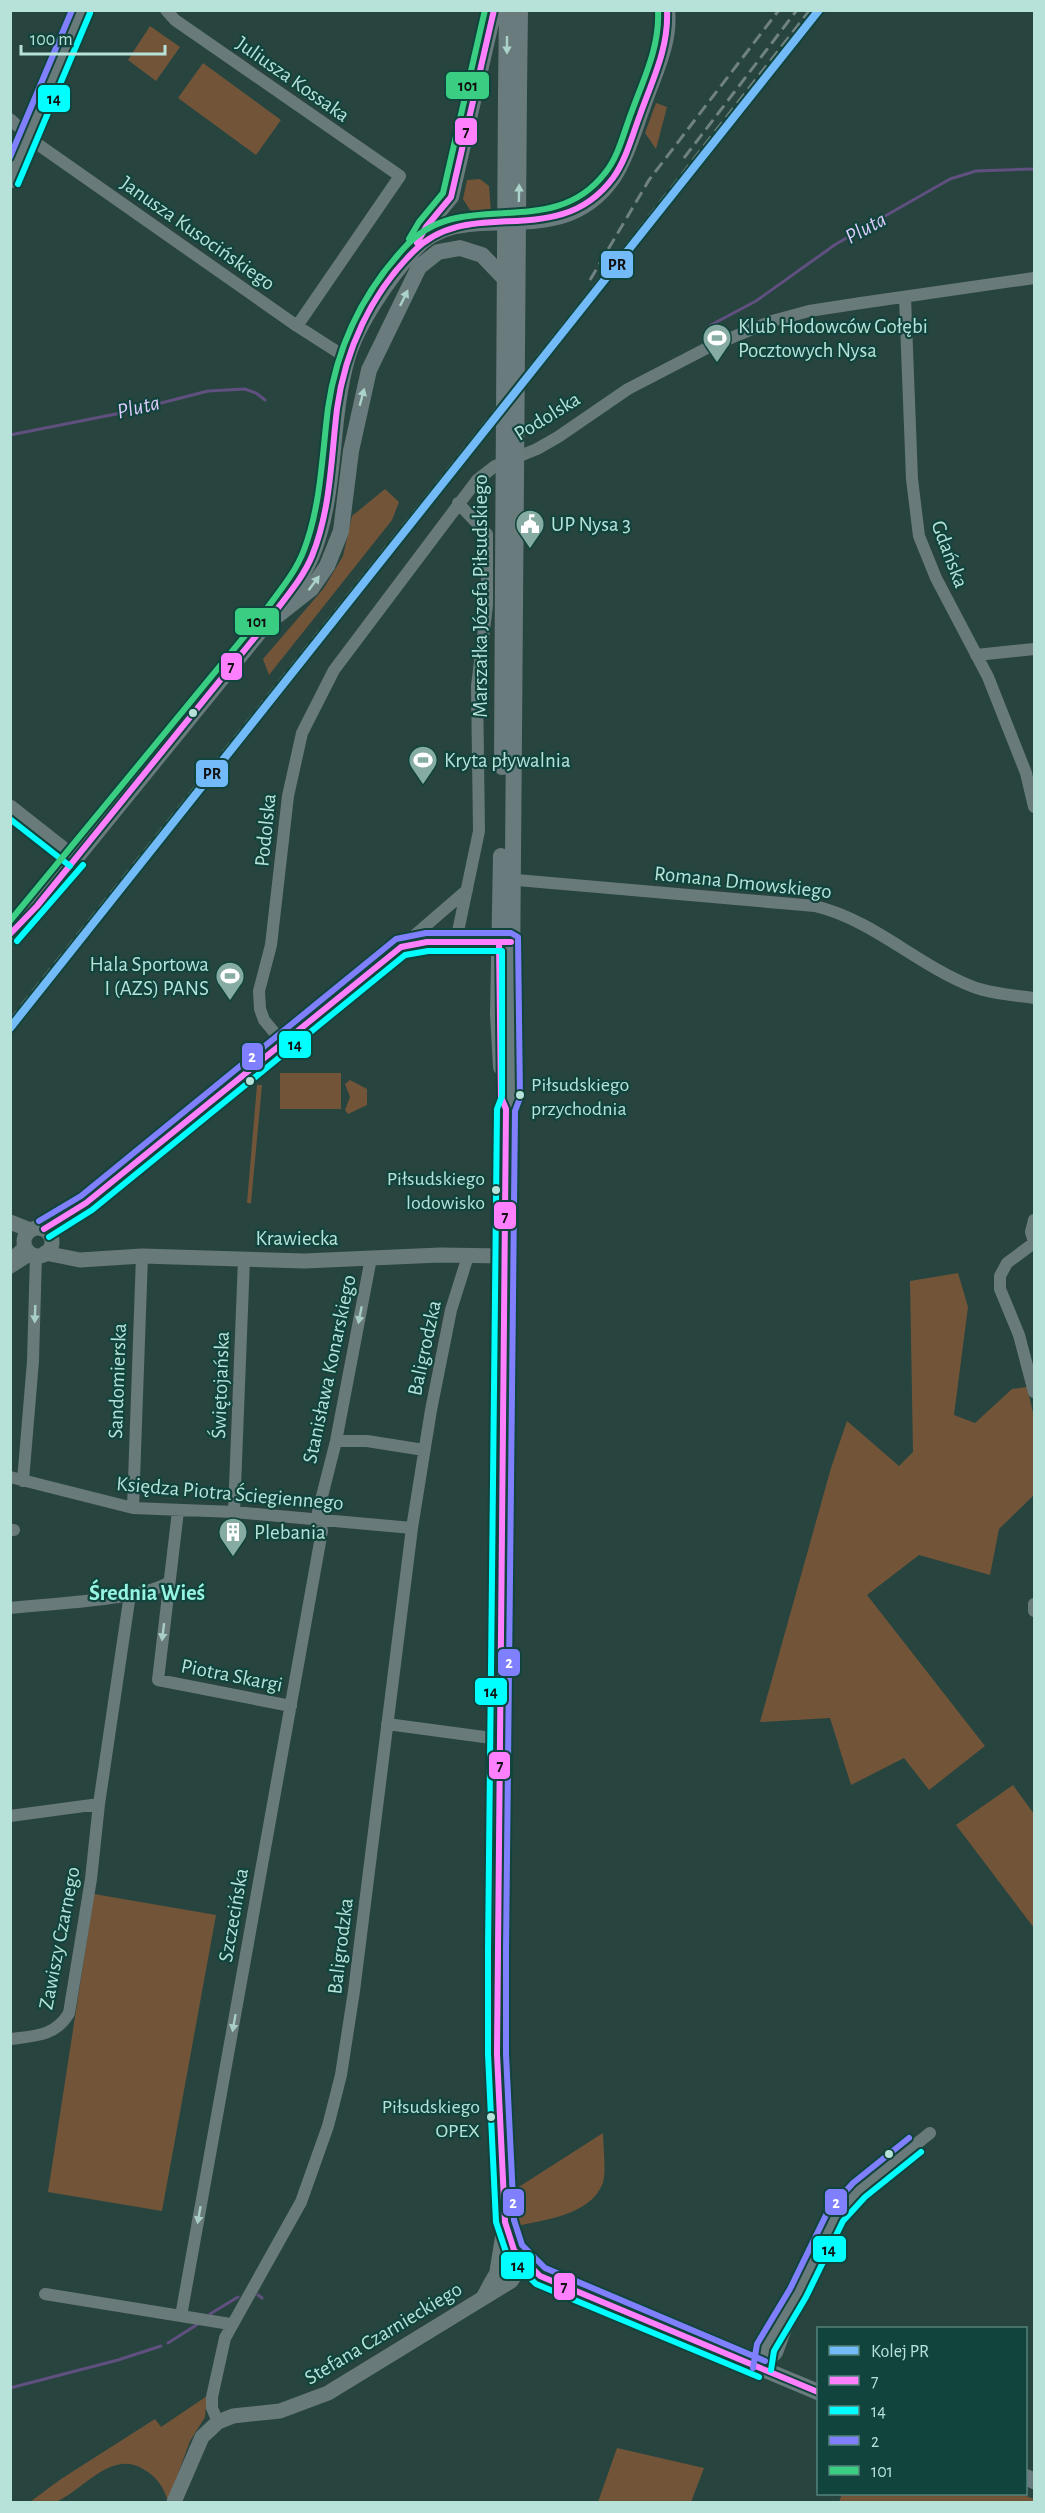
<svg xmlns="http://www.w3.org/2000/svg" width="1045" height="2513" font-family="'Alegreya Sans',sans-serif">
	<style>
		.green { fill: #725539 }
		.lines { fill: none; stroke-linecap: round; stroke-linejoin: round }
		.stream { stroke: #5f507f; stroke-width: 3 }
		.minor { stroke: #697a7b; stroke-width: 12 }
		.tertiary { stroke: #697a7b; stroke-width: 15 }
		.secondary { stroke: #697b7d; stroke-width: 16 }
		.rail { stroke: #6f8181; stroke-width: 3; stroke-dasharray: 12 6; stroke-linecap: butt }
		.secondary-bridge { stroke: #697b7d; stroke-width: 16 }
		.bus-1-casing { stroke: #10443c; stroke-width: 10 }
		.bus-2-casing { stroke: #10443c; stroke-width: 10 }
		.bus-3-casing { stroke: #10443c; stroke-width: 10 }
		.bus-4-casing { stroke: #10443c; stroke-width: 10 }
		.bus-1 { stroke: #ff80ff; stroke-width: 6 }
		.bus-2 { stroke: #0ff; stroke-width: 6 }
		.bus-3 { stroke: #8080ff; stroke-width: 6 }
		.bus-4 { stroke: #3ace82; stroke-width: 6 }
		.rail-1-casing { stroke: #10443c; stroke-width: 12 }
		.rail-1 { stroke: #73baf8; stroke-width: 8 }
		.oneway { fill: #abd3cb }
		.oneway2 { fill: #a7cdc6 }
		.bus-dot { fill: #b7e2d9; stroke: #10443c; stroke-width: 2 }
		.labels { text-anchor: middle; stroke-width: 4.5; stroke-linejoin: round; paint-order: stroke }
		.bus-label { font-size: 20px; fill: #b7e2d9; stroke: #10443c; text-anchor: end }
		.street-label { font-size: 21px; fill: #b7e2d9; stroke: #10443c }
		.poi-label { font-size: 21px; fill: #b7e2d9; stroke: #10443c; text-anchor: start }
		.water-label { font-size: 22px; font-style: italic; fill: #ddccfd; stroke: #10443c }
		.neighbourhood-label { font-size: 22px; font-weight: bold; fill: #97f4e2; stroke: #10443c }
		.line-badge { stroke: #10443c; stroke-width: 2 }
		.badge-label { font-size: 16px; text-anchor: middle; font-weight: bold; fill: #fff }
		.pale-badge-label { font-size: 16px; text-anchor: middle; font-weight: bold; fill: #111 }
	</style>
	<rect width="100%" height="100%" fill="#28443f"/>
	<!-- green -->
	<path class="green" d="M150 26 180 47 156 81 128 60Z
		M203 63 281 120 256 155 178 98Z
		M656 103 667 107 656 149 645 133Z
		M480 179 489 186 491 213 470 210 463 199 467 180Z
		M385 489 399 502 392 520 269 675 263 659 324 588 343 556 352 516Z
		M280 1073H341V1109H280Z
		M350 1080 367 1089V1105L348 1114 345 1110 350 1097 345 1084Z
		M257 1085H262L251 1203H247Z
		M958 1273 968 1307 954 1415 975 1423 1012 1389 1027 1387 1034 1417V1495L999 1529 990 1575 919 1555 867 1595 985 1746 929 1790 904 1758 851 1785 830 1718 760 1722 831 1468 847 1421 899 1466 913 1452 910 1281Z
		M1013 1785 1034 1814V1928L956 1825Z
		M94 1894 216 1915 162 2211 48 2192Z
		M603 2133C603 2145 607 2175 602 2185 589 2215 545 2220 516 2226L514 2190Z
		M207 2396 205 2417 190 2441 168 2501C163 2486 157 2477 143 2469 112 2450 85 2488 58 2501 51 2505 38 2502 30 2502L61 2479 155 2419 161 2427Z
		M617 2448 704 2468 691 2502H598Z
		M842 2494H1021L1034 2499V2502H839Z"/>
	<g class="lines">
		<!-- stream -->
		<path class="stream" d="M711 325 756 301 836 244 950 179 976 171 1034 169
			M10 435 126 412 208 391 245 389 256 393 265 400
			M258 2295 262 2298
			M210 2314 238 2297
			M168 2343 198 2324
			M10 2388 118 2360 161 2346"/>
		<!-- minor -->
		<path class="minor" d="M166 10 175 20 400 176 297 326
			M10 119 36 143 297 326 347 358
			M905 297 912 479 919 536 936 578 988 677 1026 773 1034 807
			M976 655 1034 649
			M506 879 815 906C873 920 916 964 971 986 991 994 1013 995 1034 998
			M456 941 479 831 477 686 487 605V534L458 503
			M401 947 467 890
			M283 1043 264 1020 260 1009 259 991 271 945 288 796 302 733 334 670 477 480 495 466 537 449 558 437 628 389 709 347 772 321 809 311 861 303 1034 278
			M1034 1220 1031 1232 1034 1242
			M1034 1243 1007 1263 1000 1276V1289L1019 1335 1034 1392
			M10 1259 25 1246
			M10 1268 32 1254
			M336 1441H367L424 1450
			M10 1477 133 1508 234 1512 412 1528
			M23 1481 33 1361 36 1255
			M133 1508 142 1256
			M178 1511 158 1680 291 1706
			M234 1512 244 1259
			M10 1530H14
			M1034 1604V1611
			M10 1608C48 1604 139 1600 168 1583
			M387 1724 499 1739
			M10 1816 99 1804
			M10 2039C35 2036 56 2036 69 2013L91 1879 99 1804 130 1594
			M45 2294 181 2316
			M230 2324 181 2316 322 1531 318 1512 336 1441 371 1258
			M762 2369 765 2348 798 2293 835 2216 859 2190 930 2133
			M762 2369 777 2353 791 2315
			M218 2422 212 2408V2397L225 2338 301 2202 328 2126 341 2075 354 1991 412 1528 431 1410 451 1310 468 1256"/>
		<!-- tertiary -->
		<path class="tertiary" d="M10 181 82 10
			M10 807 76 859
			M10 1222 30 1230
			M24 1242a14 14 0 1 1 28 0a14 14 0 1 1-28 0Z
			M44 1229 86 1203 401 947 427 942H511
			M45 1253 80 1260 142 1256 304 1261 440 1255 504 1256
			M497 2271 505 2222
			M174 2502 202 2437 218 2422 233 2416 280 2411 328 2393 511 2281 520 2268 521 2259C500 2259 493 2280 484 2296"/>
		<!-- secondary -->
		<path class="secondary" d="M506 92 507 10
			M519 92 520 10
			M417 242 426 227 451 197 494 10
			M278 615 311 589 327 566 341 531 351 451 369 370 419 267 438 252 460 248 482 255 506 280
			M514 734 511 1098 506 1109 497 1950V2054L505 2222 514 2250 540 2276 818 2392
			M502 767 503 575
			M10 935 37 906 269 620C284 599 302 579 312 555 337 493 329 423 347 359 357 324 389 278 413 251 464 191 557 258 613 178 627 156 634 130 643 106 653 76 671 43 667 10
			M501 1067 498 1014 501 856
			M1026 2477 1034 2481"/>
		<!-- rail -->
		<path class="rail" d="M684 158 797 10
			M590 280 649 180 779 10
			M10 1020 629 242 810 10"/>
		<!-- secondary-bridge -->
		<path class="secondary-bridge" d="M503 575 506 92
			M514 734 519 92"/>
		<!-- bus-1 casing -->
		<g class="bus-1-casing">
			<path id="bus-1" d="M417 243 426 227 451 197 494 10
				M10 934 37 906 269 620C284 599 302 580 312 556 331 509 331 458 337 409 345 350 371 294 413 252 470 193 557 253 613 178 626 160 632 136 640 115 652 81 669 48 667 10
				M499 942 501 1097 506 1109 497 2054 505 2222 514 2250 540 2276 818 2392
				M44 1229 86 1203 401 947 427 942H511"/>
		</g>
		<!-- bus-2 casing -->
		<g class="bus-2-casing">
			<path id="bus-2" d="M18 184 90 13
				M10 819 70 866
				M17 941 83 865
				M49 1237 92 1210 405 955 428 951H502V1096L497 1109 488 1950V2054L496 2222 507 2255 536 2284 759 2377
				M771 2370 774 2351 806 2297 843 2221 865 2197 921 2152"/>
		</g>
		<!-- bus-3 casing -->
		<g class="bus-3-casing">
			<path id="bus-3" d="M10 157 72 10
				M39 1221 81 1196 396 939 426 933H511L518 937 520 1098 515 1111 506 1950V2054L514 2220 522 2245 545 2268 765 2361
				M753 2368 757 2344 790 2289 828 2211 853 2183 909 2138"/>
		</g>
		<!-- bus-4 casing -->
		<g class="bus-4-casing">
			<path id="bus-4" d="M409 239 419 222 443 193 485 10
				M10 921 262 615C277 594 295 574 304 550 321 505 322 456 328 408 337 346 363 292 405 247 462 184 550 244 605 173 619 156 624 131 632 111 644 78 660 46 658 10"/>
		</g>
		<!-- bus-1 -->
		<use href="#bus-1" class="bus-1"/>
		<!-- bus-2 -->
		<use href="#bus-2" class="bus-2"/>
		<!-- bus-3 -->
		<use href="#bus-3" class="bus-3"/>
		<!-- bus-4 -->
		<use href="#bus-4" class="bus-4"/>
		<!-- rail-1 casing -->
		<g class="rail-1-casing">
			<path id="rail-1" d="M10 1028 819 10"/>
		</g>
		<!-- rail-1 -->
		<use href="#rail-1" class="rail-1"/>
	</g>
	<!-- one-way arrows -->
	<defs><path id="oneway-solid" d="M-6-.8H1V-3.2L6.5 0L1 3.2V.8H-6Z" transform="scale(1.5)"/></defs>
	<g class="oneway">
		<use href="#oneway-solid" transform="translate(507 45) rotate(90)"/>
		<use href="#oneway-solid" transform="translate(519 193) rotate(-89)"/>
		<use href="#oneway-solid" transform="translate(404 298) rotate(-64)"/>
		<use href="#oneway-solid" transform="translate(362 397) rotate(-75)"/>
		<use href="#oneway-solid" transform="translate(314 583) rotate(-53)"/>
	</g>
	<g class="oneway2">
		<use href="#oneway-solid" transform="translate(35 1314) rotate(92)"/>
		<use href="#oneway-solid" transform="translate(360 1315) rotate(101)"/>
		<use href="#oneway-solid" transform="translate(163 1632) rotate(97)"/>
		<use href="#oneway-solid" transform="translate(234 2023) rotate(100)"/>
		<use href="#oneway-solid" transform="translate(199 2215) rotate(100)"/>
	</g>
	<!-- icons -->
	<defs>
		<g id="stadium-pin" transform="scale(1.5)"><path d="M0 17L-7.5 6A9.5 9.5 0 1 1 7.5 6Z" fill="#85aba3" stroke="#10443c"/><path d="M0-5a6.5 5 0 1 0 0 10a6.5 5 0 1 0 0-10ZM-3.5-1.8h7v3.6h-7Z" fill="#fff"/></g>
		<g id="civic-pin" transform="scale(1.5)"><path d="M0 17L-7.5 6A9.5 9.5 0 1 1 7.5 6Z" fill="#85aba3" stroke="#10443c"/><path d="M-.6-6.5H3V-4.5H.6V-3L4-1V1h2V6H-6V1h2V-1L-.6-3ZM-1.2 2.5V6h2.4V2.5Z" fill="#fff"/></g>
		<g id="building-pin" transform="scale(1.5)"><path d="M0 17L-7.5 6A9.5 9.5 0 1 1 7.5 6Z" fill="#85aba3" stroke="#10443c"/><path d="M-4-6H4V6H1V3H-1V6H-4ZM-2.5-4.3h1.7v1.8h-1.7ZM.8-4.3h1.7v1.8H.8ZM-2.5-1h1.7V.8h-1.7ZM.8-1h1.7V.8H.8Z" fill="#fff"/></g>
	</defs>
	<g fill-rule="evenodd">
		<use href="#stadium-pin" x="717" y="338"/>
		<use href="#civic-pin" x="530" y="524"/>
		<use href="#stadium-pin" x="423" y="760"/>
		<use href="#stadium-pin" x="230" y="976"/>
		<use href="#building-pin" x="233" y="1532"/>
	</g>
	<!-- markers -->
	<g class="bus-dot">
		<circle cx="193" cy="713" r="5"/>
		<circle cx="250" cy="1081" r="5"/>
		<circle cx="520" cy="1095" r="5"/>
		<circle cx="496" cy="1190" r="5"/>
		<circle cx="491" cy="2117" r="5"/>
		<circle cx="889" cy="2154" r="5"/>
	</g>
	<g class="labels">
		<!-- bus labels -->
		<g class="bus-label">
			<text x="531" y="1091" text-anchor="start">Piłsudskiego<tspan x="531" dy="24">przychodnia</tspan></text>
			<text x="485" y="1185">Piłsudskiego<tspan x="485" dy="24">lodowisko</tspan></text>
			<text x="480" y="2113">Piłsudskiego<tspan x="480" dy="24">OPEX</tspan></text>
		</g>
		<!-- street labels -->
		<g class="street-label">
			<text transform="translate(293 79) rotate(35)" y="7">Juliusza Kossaka</text>
			<text transform="translate(198 233) rotate(35)" y="7">Janusza Kusocińskiego</text>
			<text transform="translate(547 416) rotate(-32)" y="7">Podolska</text>
			<text transform="translate(950 554) rotate(69)" y="7">Gdańska</text>
			<text transform="translate(480 596) rotate(-90)" y="7">Marszałka Józefa Piłsudskiego</text>
			<text transform="translate(265 830) rotate(-84)" y="7">Podolska</text>
			<text transform="translate(743 882) rotate(6)" y="7">Romana Dmowskiego</text>
			<text x="297" y="1245">Krawiecka</text>
			<text transform="translate(424 1348) rotate(-78)" y="7">Baligrodzka</text>
			<text transform="translate(329 1369) rotate(-78)" y="7">Stanisława Konarskiego</text>
			<text transform="translate(117 1381) rotate(-88)" y="7">Sandomierska</text>
			<text transform="translate(220 1385) rotate(-88)" y="7">Świętojańska</text>
			<text transform="translate(230 1493) rotate(5)" y="7">Księdza Piotra Ściegiennego</text>
			<text transform="translate(232 1675) rotate(11)" y="7">Piotra Skargi</text>
			<text transform="translate(233 1915) rotate(-80)" y="7">Szczecińska</text>
			<text transform="translate(59 1938) rotate(-79)" y="7">Zawiszy Czarnego</text>
			<text transform="translate(340 1946) rotate(-83)" y="7">Baligrodzka</text>
			<text transform="translate(383 2333) rotate(-31)" y="7">Stefana Czarnieckiego</text>
		</g>
		<!-- poi labels -->
		<g class="poi-label">
			<text x="738" y="333">Klub Hodowców Gołębi<tspan x="738" dy="24">Pocztowych Nysa</tspan></text>
			<text x="551" y="531">UP Nysa 3</text>
			<text x="444" y="767">Kryta pływalnia</text>
			<text x="209" y="971" text-anchor="end">Hala Sportowa<tspan x="209" dy="24">I (AZS) PANS</tspan></text>
			<text x="254" y="1539">Plebania</text>
		</g>
		<!-- water labels -->
		<g class="water-label">
			<text transform="translate(865 227) rotate(-29)" y="8">Pluta</text>
			<text transform="translate(138 406) rotate(-13)" y="8">Pluta</text>
		</g>
		<!-- neighbourhood labels -->
		<g class="neighbourhood-label">
			<text x="147" y="1600">Średnia Wieś</text>
		</g>
	</g>
	<g class="line-badge">
		<rect x="445" y="71" width="45" height="29" rx="6" fill="#3ace82"/>
		<rect x="37" y="84" width="34" height="29" rx="6" fill="#0ff"/>
		<rect x="454" y="117" width="24" height="29" rx="6" fill="#ff80ff"/>
		<rect x="600" y="250" width="34" height="29" rx="6" fill="#73baf8"/>
		<rect x="234" y="607" width="46" height="29" rx="6" fill="#3ace82"/>
		<rect x="220" y="652" width="23" height="29" rx="6" fill="#ff80ff"/>
		<rect x="195" y="759" width="34" height="29" rx="6" fill="#73baf8"/>
		<rect x="278" y="1030" width="34" height="29" rx="6" fill="#0ff"/>
		<rect x="241" y="1042" width="23" height="29" rx="6" fill="#8080ff"/>
		<rect x="493" y="1201" width="24" height="29" rx="6" fill="#ff80ff"/>
		<rect x="497" y="1648" width="24" height="29" rx="6" fill="#8080ff"/>
		<rect x="474" y="1677" width="34" height="29" rx="6" fill="#0ff"/>
		<rect x="488" y="1751" width="23" height="29" rx="6" fill="#ff80ff"/>
		<rect x="824" y="2188" width="24" height="28" rx="6" fill="#8080ff"/>
		<rect x="502" y="2188" width="23" height="29" rx="6" fill="#8080ff"/>
		<rect x="812" y="2235" width="35" height="28" rx="6" fill="#0ff"/>
		<rect x="500" y="2251" width="35" height="29" rx="6" fill="#0ff"/>
		<rect x="553" y="2272" width="23" height="29" rx="6" fill="#ff80ff"/>
	</g>
	<g class="badge-label">
		<text x="252" y="1062">2</text>
		<text x="509" y="1668">2</text>
		<text x="836" y="2208">2</text>
		<text x="513" y="2208">2</text>
	</g>
	<g class="pale-badge-label">
		<text x="468" y="91">101</text>
		<text x="54" y="104">14</text>
		<text x="466" y="137">7</text>
		<text x="617" y="270">PR</text>
		<text x="257" y="627">101</text>
		<text x="231" y="672">7</text>
		<text x="212" y="779">PR</text>
		<text x="295" y="1050">14</text>
		<text x="505" y="1222">7</text>
		<text x="491" y="1697">14</text>
		<text x="500" y="1771">7</text>
		<text x="829" y="2255">14</text>
		<text x="518" y="2271">14</text>
		<text x="564" y="2292">7</text>
	</g>
	<!-- border -->
	<rect width="1045" height="2513" fill="none" stroke="#b7e2d9" stroke-width="24"/>
	<!-- legend -->
	<rect x="817" y="2327" width="210" height="168" fill="#10443c" stroke="#53837b" stroke-width="1.5"/>
	<rect x="829" y="2346" width="30" height="9" fill="#73baf8" stroke="#53837b" stroke-width="1.5"/>
	<text x="871" y="2357" font-size="18" fill="#b7e2d9">Kolej PR</text>
	<rect x="829" y="2376" width="30" height="9" fill="#ff80ff" stroke="#53837b" stroke-width="1.5"/>
	<text x="871" y="2387" font-size="18" fill="#b7e2d9">7</text>
	<rect x="829" y="2406" width="30" height="9" fill="#00ffff" stroke="#53837b" stroke-width="1.5"/>
	<text x="871" y="2417" font-size="18" fill="#b7e2d9">14</text>
	<rect x="829" y="2436" width="30" height="9" fill="#8080ff" stroke="#53837b" stroke-width="1.5"/>
	<text x="871" y="2447" font-size="18" fill="#b7e2d9">2</text>
	<rect x="829" y="2466" width="30" height="9" fill="#3ace82" stroke="#53837b" stroke-width="1.5"/>
	<text x="871" y="2477" font-size="18" fill="#b7e2d9">101</text>
	<!-- scale -->
	<path d="M21 45v9h144v-9" fill="none" stroke="#b7e2d9" stroke-width="3"/>
	<text x="30" y="45" font-size="18" fill="#b7e2d9" stroke="#10443c" stroke-width="4.5" paint-order="stroke">100 m</text>
</svg>
